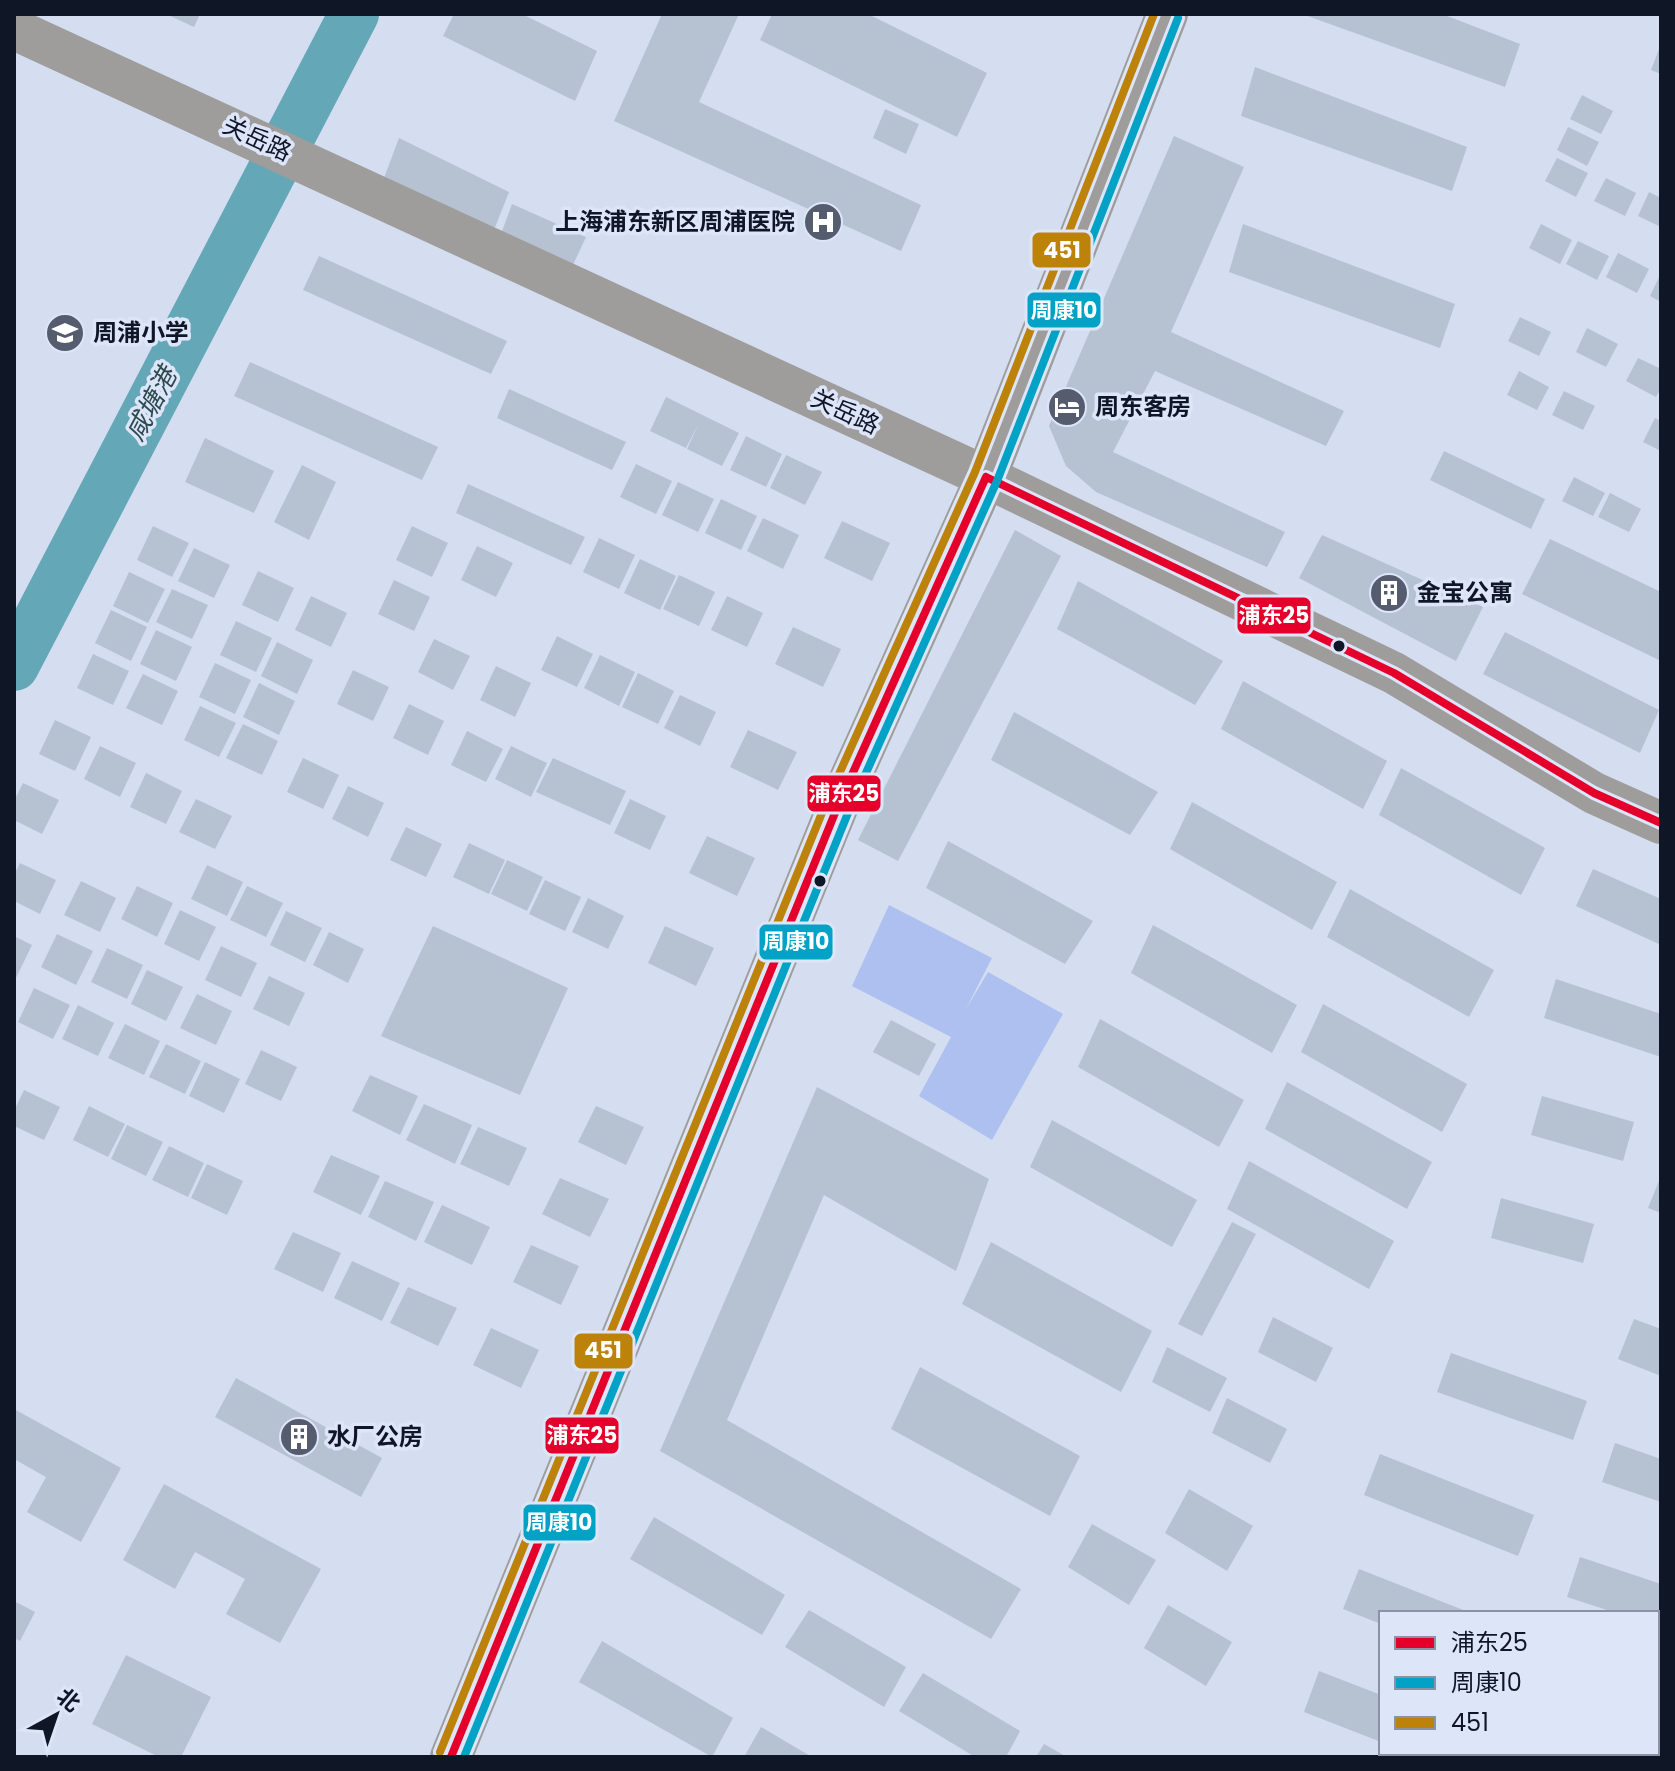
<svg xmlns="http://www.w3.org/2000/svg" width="1675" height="1771" font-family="Poppins,'Noto Sans SC',sans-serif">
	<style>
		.green { fill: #adc0f0 }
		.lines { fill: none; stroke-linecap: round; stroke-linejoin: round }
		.river { stroke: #64a8b7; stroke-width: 50 }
		.building { fill: #b6c2d2 }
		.minor { stroke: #9e9d9c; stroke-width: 42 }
		.bus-1-casing { stroke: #dde5f9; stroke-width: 14 }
		.bus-2-casing { stroke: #dde5f9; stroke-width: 14 }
		.bus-3-casing { stroke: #dde5f9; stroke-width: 14 }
		.bus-1 { stroke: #e4002b; stroke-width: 8 }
		.bus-2 { stroke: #01a2c6; stroke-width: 8 }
		.bus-3 { stroke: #bd820a; stroke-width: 8 }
		.bus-dot { fill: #0f1626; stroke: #dde5f9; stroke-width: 3 }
		.labels { text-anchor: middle; stroke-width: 7; stroke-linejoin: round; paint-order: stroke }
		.street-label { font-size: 24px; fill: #0f1626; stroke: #dde5f9 }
		.poi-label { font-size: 24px; font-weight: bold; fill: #0f1626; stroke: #dde5f9; text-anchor: start }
		.water-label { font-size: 26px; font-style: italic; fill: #2d4a4e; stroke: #dde5f9 }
		.line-badge { stroke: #dde5f9; stroke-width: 3 }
		.badge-label { font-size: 22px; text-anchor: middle; font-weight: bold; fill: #fff }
	</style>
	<rect width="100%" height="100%" fill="#d5ddf1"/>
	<!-- green -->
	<path class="green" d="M889 905 992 958 966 1009 988 972 1063 1014 992 1140 919 1096 951 1037 852 986Z"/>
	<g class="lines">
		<!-- river -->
		<path class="river" d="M14 666 354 14"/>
	</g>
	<!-- building -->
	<path class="building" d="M166 14H200L194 27Z
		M454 14H522L597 51 575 101 443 36Z
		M662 14H739L699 102 921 205 901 251 614 121Z
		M772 14H868L987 73 957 137 760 40Z
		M1302 14H1442L1520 44 1505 87Z
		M1661 44V74L1651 70Z
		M1255 67 1467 147 1452 191 1241 116Z
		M1582 95 1613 111 1601 134 1570 119Z
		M885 109 919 124 906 154 873 138Z
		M1568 127 1599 142 1587 166 1557 150Z
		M1174 136 1244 167 1171 332 1344 411 1326 446 1155 371 1113 452 1285 532 1267 567 1096 492 1066 466 1049 426Z
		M399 138 509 192 494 230 384 178Z
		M1557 158 1588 173 1576 197 1545 181Z
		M1606 178 1636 193 1625 216 1594 201Z
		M1649 192 1661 198V227L1638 216Z
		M512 204 586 237 573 265 501 234Z
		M1243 224 1455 304 1440 348 1229 272Z
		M1541 224 1572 240 1560 264 1529 248Z
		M1578 241 1609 256 1597 280 1566 264Z
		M1618 253 1649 269 1637 293 1606 277Z
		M319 256 507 341 491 374 303 290Z
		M1661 273V302L1650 296Z
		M1520 317 1551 332 1539 356 1508 341Z
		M1587 328 1618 344 1606 367 1576 352Z
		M1638 358 1661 369V388L1656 397 1626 381Z
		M250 362 438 447 422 480 234 396Z
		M1519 371 1549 387 1537 410 1507 395Z
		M509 389 626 442 612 470 497 418Z
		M1564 391 1595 406 1583 430 1552 415Z
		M666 397 739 433 722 466 687 449 699 423 686 448 650 431Z
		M1655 418 1661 421V451L1643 442Z
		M746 436 782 454 766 487 730 470Z
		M205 438 274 471 254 513 185 482Z
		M1444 451 1545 499 1531 529 1430 480Z
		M786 455 822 472 805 505 770 488Z
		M636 464 672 481 656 514 620 497Z
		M302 465 336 482 309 540 274 522Z
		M1574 477 1605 493 1593 516 1562 501Z
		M678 482 714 499 698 532 662 515Z
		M468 484 585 537 571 565 456 513Z
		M1610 493 1641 509 1629 532 1598 517Z
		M721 499 757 516 741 550 705 533Z
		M763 518 799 535 783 569 747 551Z
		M842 521 890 543 872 581 824 558Z
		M153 526 189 543 172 577 137 560Z
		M412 526 448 543 432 577 396 560Z
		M1015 530 1061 556 898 861 858 840Z
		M1322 535 1483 607 1456 661 1299 578Z
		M599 538 635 555 619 589 583 572Z
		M1550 539 1661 592V661L1522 594Z
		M477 546 513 563 496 597 461 580Z
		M194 548 230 565 214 598 178 581Z
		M640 559 676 576 660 610 624 593Z
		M258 571 294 588 278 622 242 605Z
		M129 572 165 589 148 623 113 606Z
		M679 575 715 592 699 626 663 609Z
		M394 580 430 597 414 631 378 614Z
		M1078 581 1223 661 1195 705 1057 629Z
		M172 589 208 605 192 639 156 622Z
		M311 596 347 613 331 647 295 630Z
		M727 596 763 613 747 647 711 630Z
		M111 610 147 627 131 661 95 643Z
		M236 621 272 638 256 672 220 655Z
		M793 627 841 649 823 687 775 664Z
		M156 630 192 647 176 681 140 664Z
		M1505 632 1659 710 1640 753 1483 674Z
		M557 636 593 654 577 687 541 670Z
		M434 639 470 656 453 690 418 672Z
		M277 642 313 660 297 694 261 676Z
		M93 654 129 671 113 705 77 688Z
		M600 655 635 672 619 706 584 688Z
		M215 663 251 680 235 714 199 697Z
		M496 666 531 683 515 717 480 700Z
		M353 670 389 687 373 721 337 704Z
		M638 673 674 691 658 724 622 707Z
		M143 674 178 691 162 725 126 708Z
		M1243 681 1387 761 1363 809 1221 729Z
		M259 683 295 701 279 735 243 717Z
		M680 695 716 712 700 746 664 728Z
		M409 704 444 721 428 755 393 738Z
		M200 706 236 723 219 757 184 740Z
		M1014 712 1158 792 1130 835 991 760Z
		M55 720 91 737 75 771 39 754Z
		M243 724 278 741 262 775 226 758Z
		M748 730 797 752 778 790 730 767Z
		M467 731 503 749 486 782 451 765Z
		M100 746 136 763 120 797 84 779Z
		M511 746 547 763 531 797 495 779Z
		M303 758 339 775 323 809 287 792Z
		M553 758 626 791 610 825 536 792Z
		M1401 768 1545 848 1521 895 1379 815Z
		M146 773 182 791 166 824 130 807Z
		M23 783 59 800 42 834 14 820V801Z
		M348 786 384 803 368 837 332 819Z
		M196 799 232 816 215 849 179 832Z
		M630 799 666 816 650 850 614 833Z
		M1192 802 1337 882 1312 930 1170 849Z
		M406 827 442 844 426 877 390 860Z
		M707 836 755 858 737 896 689 873Z
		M948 841 1093 921 1065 964 926 888Z
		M469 843 505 860 489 894 453 877Z
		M507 860 543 877 527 911 491 894Z
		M20 863 56 880 40 914 14 901V875Z
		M207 865 243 882 227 916 191 899Z
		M1593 869 1661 899V945L1576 906Z
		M545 880 581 897 565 931 529 914Z
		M81 881 116 898 100 932 64 915Z
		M137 886 173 903 157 937 121 919Z
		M247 886 283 903 266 937 230 920Z
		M1350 889 1494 970 1469 1017 1327 937Z
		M588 898 624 916 608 949 572 932Z
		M180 910 216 927 199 961 164 944Z
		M286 911 322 928 305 962 270 945Z
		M1153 925 1297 1005 1272 1053 1131 973Z
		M433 926 568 988 520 1095 381 1036Z
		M665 926 714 948 696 986 648 963Z
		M329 932 364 949 348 983 313 965Z
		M57 934 93 951 76 985 41 967Z
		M14 936 32 945 14 982Z
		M221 946 257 963 241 997 205 980Z
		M107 948 143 965 127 999 91 982Z
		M147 970 183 987 166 1021 131 1004Z
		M269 976 305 993 289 1026 253 1009Z
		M1556 979 1661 1014V1057L1544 1018Z
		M34 988 70 1005 53 1039 18 1022Z
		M197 994 232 1011 216 1045 180 1028Z
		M1323 1004 1467 1084 1442 1132 1301 1052Z
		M78 1005 114 1023 98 1056 62 1039Z
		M1100 1019 1244 1100 1219 1147 1078 1067Z
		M891 1020 936 1044 919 1076 873 1052Z
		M125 1024 160 1041 144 1075 108 1058Z
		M166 1044 201 1061 185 1094 149 1077Z
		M261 1050 297 1067 281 1101 245 1084Z
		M205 1062 240 1079 224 1113 189 1096Z
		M370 1075 418 1096 400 1135 352 1111Z
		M1287 1082 1432 1162 1407 1209 1265 1129Z
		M817 1087 989 1179 956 1271 824 1195 727 1420 1021 1589 991 1639 660 1451Z
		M24 1090 60 1107 44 1140 14 1126V1111Z
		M1542 1096 1634 1122 1623 1161 1531 1135Z
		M424 1104 472 1125 455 1164 406 1140Z
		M89 1106 125 1124 108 1157 73 1140Z
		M596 1106 644 1127 626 1165 578 1142Z
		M1052 1120 1197 1200 1172 1247 1030 1167Z
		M127 1125 163 1142 146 1176 111 1159Z
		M478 1127 527 1148 509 1186 460 1164Z
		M169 1146 204 1163 188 1197 152 1180Z
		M331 1155 380 1176 361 1215 313 1192Z
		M1249 1161 1394 1241 1369 1289 1227 1209Z
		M207 1164 243 1181 227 1215 191 1198Z
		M1661 1176V1213L1648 1208Z
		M560 1178 609 1199 590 1237 542 1214Z
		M385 1181 434 1202 416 1241 368 1217Z
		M1501 1198 1594 1224 1583 1263 1491 1238Z
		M442 1205 490 1227 472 1265 424 1242Z
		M1232 1222 1256 1234 1202 1336 1178 1324Z
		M293 1232 341 1253 323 1292 274 1269Z
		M991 1242 1152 1331 1121 1392 962 1304Z
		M531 1245 579 1266 561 1305 513 1282Z
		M352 1261 400 1283 382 1321 334 1298Z
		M408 1287 457 1308 438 1346 390 1323Z
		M1273 1317 1333 1348 1316 1382 1258 1352Z
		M1634 1319 1661 1329V1376L1618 1359Z
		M491 1328 539 1350 521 1388 473 1365Z
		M1167 1347 1227 1378 1210 1412 1152 1382Z
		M1451 1353 1587 1401 1573 1440 1437 1392Z
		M920 1367 1080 1456 1050 1516 891 1429Z
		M236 1378 382 1458 361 1497 215 1417Z
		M1227 1398 1287 1429 1270 1463 1212 1433Z
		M14 1409 121 1468 81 1542 27 1512 46 1477 14 1459Z
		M1615 1443 1661 1459V1502L1602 1482Z
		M1380 1454 1534 1515 1518 1556 1364 1495Z
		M164 1484 321 1569 280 1643 226 1614 245 1579 195 1552 175 1589 123 1560Z
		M1189 1489 1253 1526 1227 1571 1165 1533Z
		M654 1517 785 1595 762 1635 630 1559Z
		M1092 1524 1156 1560 1129 1605 1068 1567Z
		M1580 1557 1661 1584V1628L1657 1627V1613H1616L1567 1597Z
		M1359 1569 1471 1613H1381V1624L1343 1609Z
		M14 1601 35 1612 20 1641 14 1638Z
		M1168 1605 1232 1642 1206 1686 1144 1648Z
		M809 1610 906 1667 884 1707 785 1647Z
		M602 1641 733 1718 712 1757 579 1682Z
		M126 1655 211 1697 181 1757H159L92 1724Z
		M1319 1671 1381 1695V1742L1304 1712Z
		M923 1673 1020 1731 1006 1757H975L899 1711Z
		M761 1727 812 1757H744Z
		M1044 1744 1067 1757H1036Z
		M1409 1753H1466L1464 1757H1418Z"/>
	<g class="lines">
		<!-- minor -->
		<path class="minor" d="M14 29 986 477 1394 673 1594 793 1661 823
			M451 1757 837 808 986 477 1167 14"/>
		<!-- bus-1 casing -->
		<g class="bus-1-casing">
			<path id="bus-1" d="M986 477 1394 673 1594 793 1661 823
				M451 1757 837 808 986 477"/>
		</g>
		<!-- bus-2 casing -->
		<g class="bus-2-casing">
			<path id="bus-2" d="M464 1757 848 813 997 481 1178 18"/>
		</g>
		<!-- bus-3 casing -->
		<g class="bus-3-casing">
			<path id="bus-3" d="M440 1752 826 803 975 472 1154 14"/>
		</g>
		<!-- bus-1 -->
		<use href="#bus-1" class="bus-1"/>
		<!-- bus-2 -->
		<use href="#bus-2" class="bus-2"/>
		<!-- bus-3 -->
		<use href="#bus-3" class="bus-3"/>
	</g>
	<!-- icons -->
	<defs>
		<g id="hospital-disc" transform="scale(2)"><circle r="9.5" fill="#545c6d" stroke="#dde5f9"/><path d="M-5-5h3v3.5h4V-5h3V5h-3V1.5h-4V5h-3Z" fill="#fff"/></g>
		<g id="school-disc" transform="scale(2)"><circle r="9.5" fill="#545c6d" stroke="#dde5f9"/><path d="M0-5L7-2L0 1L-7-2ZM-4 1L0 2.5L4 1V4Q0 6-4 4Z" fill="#fff"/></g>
		<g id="hotel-disc" transform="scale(2)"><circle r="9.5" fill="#545c6d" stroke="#dde5f9"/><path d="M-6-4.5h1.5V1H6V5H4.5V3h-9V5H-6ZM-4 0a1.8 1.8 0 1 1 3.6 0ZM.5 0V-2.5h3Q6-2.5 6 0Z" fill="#fff"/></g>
		<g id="building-disc" transform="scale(2)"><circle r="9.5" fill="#545c6d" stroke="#dde5f9"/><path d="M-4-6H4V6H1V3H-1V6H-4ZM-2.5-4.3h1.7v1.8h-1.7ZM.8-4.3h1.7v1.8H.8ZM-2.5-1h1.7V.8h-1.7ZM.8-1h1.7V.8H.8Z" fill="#fff"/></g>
	</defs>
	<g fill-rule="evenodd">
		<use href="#hospital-disc" x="823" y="222"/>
		<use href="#school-disc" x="65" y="333"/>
		<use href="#hotel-disc" x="1067" y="407"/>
		<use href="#building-disc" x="1389" y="593"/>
		<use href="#building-disc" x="299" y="1437"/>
	</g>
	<!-- markers -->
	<g class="bus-dot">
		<circle cx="1339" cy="646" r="7"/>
		<circle cx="820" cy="881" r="7"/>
	</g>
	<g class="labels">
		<!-- street labels -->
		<g class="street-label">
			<text transform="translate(257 139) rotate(25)" y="8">关岳路</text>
			<text transform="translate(845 412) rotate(25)" y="8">关岳路</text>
		</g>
		<!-- poi labels -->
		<g class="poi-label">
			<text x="795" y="230" text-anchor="end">上海浦东新区周浦医院</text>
			<text x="93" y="341">周浦小学</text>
			<text x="1095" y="415">周东客房</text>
			<text x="1417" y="601">金宝公寓</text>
			<text x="327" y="1445">水厂公房</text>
		</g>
		<!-- water labels -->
		<g class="water-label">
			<text transform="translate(151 404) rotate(-62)" y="9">咸塘港</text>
		</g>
	</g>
	<g class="line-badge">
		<rect x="1031" y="231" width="61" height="38" rx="8" fill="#bd820a"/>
		<rect x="1026" y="291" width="76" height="38" rx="8" fill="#01a2c6"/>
		<rect x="1236" y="596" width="76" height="39" rx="8" fill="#e4002b"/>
		<rect x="806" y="774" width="76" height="39" rx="8" fill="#e4002b"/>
		<rect x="758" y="923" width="76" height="38" rx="8" fill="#01a2c6"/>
		<rect x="573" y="1332" width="61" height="38" rx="8" fill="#bd820a"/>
		<rect x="544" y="1416" width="76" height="39" rx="8" fill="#e4002b"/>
		<rect x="522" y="1503" width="75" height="39" rx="8" fill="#01a2c6"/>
	</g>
	<g class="badge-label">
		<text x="1062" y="258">451</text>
		<text x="1064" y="318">周康10</text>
		<text x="1274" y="623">浦东25</text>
		<text x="844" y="801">浦东25</text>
		<text x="796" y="949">周康10</text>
		<text x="603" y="1358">451</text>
		<text x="582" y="1443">浦东25</text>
		<text x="559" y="1530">周康10</text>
	</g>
	<!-- border -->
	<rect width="1675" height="1771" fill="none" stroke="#0f1626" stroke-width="32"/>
	<!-- legend -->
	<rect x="1379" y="1611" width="280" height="144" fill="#dde5f9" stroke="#8b92a5" stroke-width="2"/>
	<rect x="1395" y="1637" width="40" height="12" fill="#e4002b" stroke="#8b92a5" stroke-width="2"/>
	<text x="1451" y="1651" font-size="24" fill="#0f1626">浦东25</text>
	<rect x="1395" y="1677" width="40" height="12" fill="#01a2c6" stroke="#8b92a5" stroke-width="2"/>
	<text x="1451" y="1691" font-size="24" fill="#0f1626">周康10</text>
	<rect x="1395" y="1717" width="40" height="12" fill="#bd820a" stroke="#8b92a5" stroke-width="2"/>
	<text x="1451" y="1731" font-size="24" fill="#0f1626">451</text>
	<!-- north arrow -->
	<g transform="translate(56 1715) rotate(40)" stroke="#dde5f9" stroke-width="6" paint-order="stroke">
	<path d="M0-6L14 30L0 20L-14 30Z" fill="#0f1626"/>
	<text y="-12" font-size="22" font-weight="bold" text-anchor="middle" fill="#0f1626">北</text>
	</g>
</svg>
